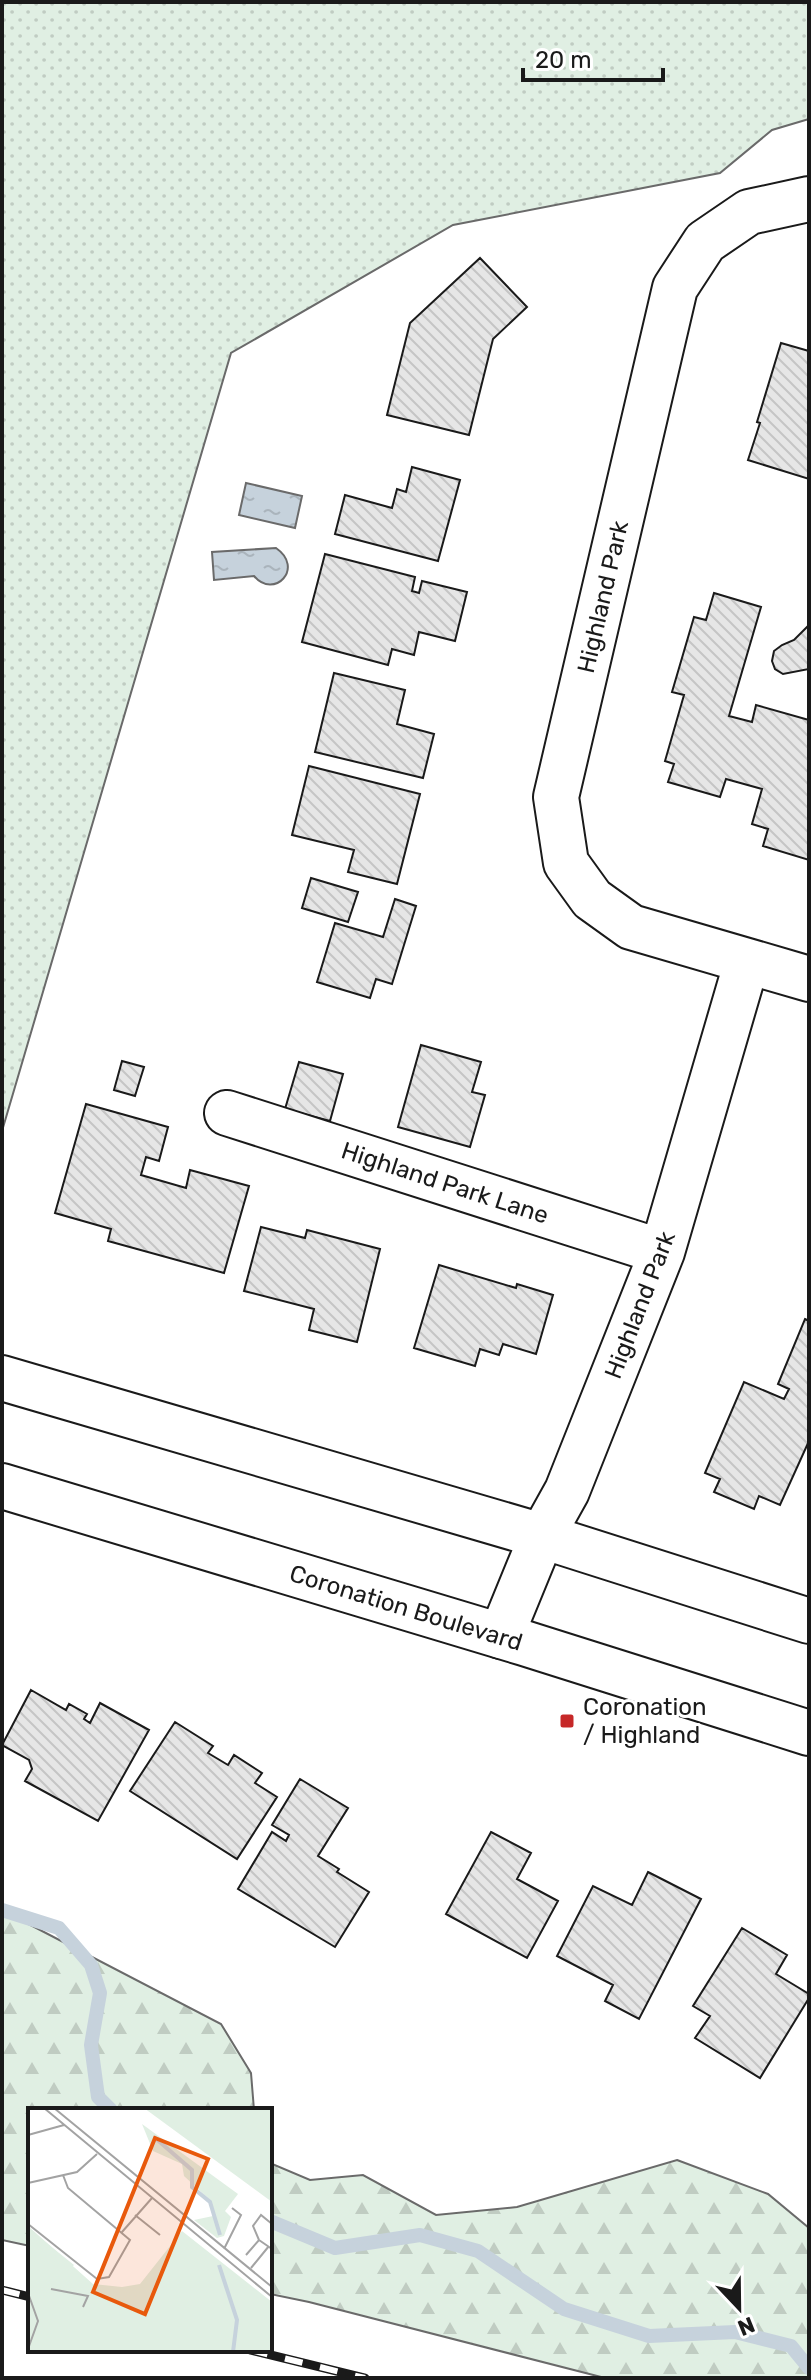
<svg xmlns="http://www.w3.org/2000/svg" width="811" height="2380" font-family="Rubik,sans-serif">
	<style>
		.grass { fill: url(#grass-dots); stroke: #6a6a6a; stroke-width: 2 }
		.forest { fill: url(#forest-firs); stroke: #6a6a6a; stroke-width: 2 }
		.water { fill: url(#water-ripples); stroke: #6a6a6a; stroke-width: 2 }
		.lines { fill: none; stroke-linecap: round; stroke-linejoin: round }
		.stream { stroke: #c6d2dc; stroke-width: 14 }
		.building { fill: url(#building-back-hatch); stroke: #1a1a1a; stroke-width: 2 }
		.minor-casing { stroke: #1a1a1a; stroke-width: 48 }
		.major-casing { stroke: #1a1a1a; stroke-width: 48 }
		.minor { stroke: #fff; stroke-width: 44 }
		.major { stroke: #fff; stroke-width: 44 }
		.rail-casing { stroke: #1a1a1a; stroke-width: 9 }
		.rail { stroke: #fff; stroke-width: 6; stroke-dasharray: 18; stroke-linecap: butt }
		.poi-dot { fill: #c62828; stroke: #fff; stroke-width: 3 }
		.labels { text-anchor: middle; stroke-width: 6; stroke-linejoin: round; paint-order: stroke }
		.street-label { font-size: 24px; fill: #1a1a1a; stroke: #fff }
		.poi-label { font-size: 24px; fill: #1a1a1a; stroke: #fff; text-anchor: start }
		.inset-river { fill: none; stroke: #c6d2dc; stroke-width: 4 }
		.inset-road { fill: none; stroke: #a3a3a3; stroke-width: 2 }
		.view { fill: #e8590c; fill-opacity: 0.15; stroke: #e8590c; stroke-width: 4 }
		.inset-edge { fill: none; stroke: #1a1a1a; stroke-width: 4 }
	</style>
	<defs>
		<pattern id="grass-dots" width="8" height="8" patternUnits="userSpaceOnUse" patternTransform="scale(2)"><rect width="8" height="8" fill="#e0efe3"/><path d="M2 2h.1M6 6h.1" fill="none" stroke="#c0ccc2" stroke-width="1.8" stroke-linecap="round"/></pattern>
		<pattern id="forest-firs" width="22" height="20" patternUnits="userSpaceOnUse" patternTransform="scale(2)"><rect width="22" height="20" fill="#e0efe3"/><path d="M5 1l3.5 6h-7zM16 11l3.5 6h-7z" fill="#c0ccc2"/></pattern>
		<pattern id="water-ripples" width="26" height="14" patternUnits="userSpaceOnUse" patternTransform="scale(2)"><rect width="26" height="14" fill="#c6d2dc"/><path d="M2 4q2-2 4 0t4 0M15 11q2-2 4 0t4 0" fill="none" stroke="#aab4bc"/></pattern>
		<pattern id="building-back-hatch" width="6" height="6" patternUnits="userSpaceOnUse" patternTransform="scale(2)"><rect width="6" height="6" fill="#e6e6e6"/><path d="M-1 5l2 2M0 0l6 6M5-1l2 2" fill="none" stroke="#c5c5c5"/></pattern>
	</defs>
	<rect width="100%" height="100%" fill="#fff"/>
	<!-- grass -->
	<path class="grass" d="M2 2H809V119L772 130 720 173 453 225 231 353 2 1131Z"/>
	<!-- forest -->
	<path class="forest" d="M2 1915 19 1919 221 2024 251 2073 254 2110H30V2246L2 2240Z
		M677 2160 768 2194 809 2228V2378H605L309 2302 270 2294V2163L310 2180 363 2175 436 2215 517 2207Z"/>
	<!-- water -->
	<path class="water" d="M246 483 302 496 295 528 239 515Z
		M276 548C305 568 274 600 254 576L214 580 212 552Z"/>
	<g class="lines">
		<!-- stream -->
		<path class="stream" d="M2 1910 59 1928 91 1965 100 1993 91 2045 98 2097 111 2110
			M270 2221 335 2248 420 2235 478 2251 564 2309 649 2336 735 2332 791 2346 809 2368"/>
	</g>
	<!-- building -->
	<path class="building" d="M480 258 527 307 493 339 469 435 387 415 410 323Z
		M781 343 809 351V479L748 460 760 423 757 422Z
		M412 467 460 480 438 561 335 534 345 495 392 508 397 489 406 492Z
		M325 554 415 577 412 591 419 593 422 581 467 592 455 641 419 632 414 655 392 649 388 665 302 642Z
		M714 593 761 607 729 716 752 722 756 705 809 720V860L763 846 768 829 752 824 762 789 726 779 720 797 668 782 674 764 665 761 684 695 672 692 694 617 706 620Z
		M809 625V669L783 674 775 669 772 661 774 651 782 645 794 640Z
		M334 673 405 690 397 724 434 734 423 778 315 752Z
		M309 766 420 794 397 884 348 872 354 850 292 835Z
		M311 878 358 892 348 922 302 908Z
		M395 899 416 906 392 984 376 979 370 998 317 982 335 923 383 937Z
		M421 1045 481 1062 472 1092 485 1095 470 1147 398 1127Z
		M122 1061 144 1067 135 1096 114 1090Z
		M299 1062 343 1074 330 1121 285 1109Z
		M86 1104 168 1127 159 1161 146 1157 141 1175 186 1188 190 1170 249 1186 224 1273 108 1241 111 1229 55 1213Z
		M261 1227 305 1238 307 1230 380 1249 357 1342 309 1330 314 1309 244 1291Z
		M439 1265 516 1288 517 1284 553 1295 536 1354 503 1344 499 1355 480 1349 475 1366 414 1348Z
		M805 1319 809 1321V1441L780 1505 759 1496 754 1509 714 1492 720 1479 705 1473 744 1382 784 1399 789 1389 778 1384Z
		M31 1690 66 1710 69 1704 87 1714 84 1719 90 1723 100 1703 149 1730 98 1821 25 1781 32 1769 29 1760 2 1745Z
		M175 1722 213 1746 208 1753 228 1765 234 1755 262 1773 255 1783 277 1797 237 1859 130 1791Z
		M300 1779 348 1808 318 1856 339 1869 337 1872 369 1892 335 1947 238 1889 272 1832 286 1841 289 1835 272 1825Z
		M491 1832 531 1853 517 1879 558 1901 527 1958 446 1914Z
		M648 1872 701 1899 639 2019 605 2001 613 1985 557 1956 593 1886 632 1905Z
		M742 1928 787 1955 776 1974 809 1994V1998L760 2078 695 2038 710 2016 693 2006Z"/>
	<g class="lines">
		<!-- minor casing -->
		<g class="minor-casing">
			<path id="minor" d="M809 199 749 212 705 242 675 288 556 797 566 863 592 899 631 927 809 979
				M227 1113 662 1252
				M501 1636 542 1536 567 1491 662 1252 747 961"/>
		</g>
		<!-- major casing -->
		<g class="major-casing">
			<path id="major" d="M2 1378 542 1536 809 1621
				M2 1486 524 1643 809 1733"/>
		</g>
		<!-- minor -->
		<use href="#minor" class="minor"/>
		<!-- major -->
		<use href="#major" class="major"/>
		<!-- rail casing -->
		<g class="rail-casing">
			<path id="rail" d="M2 2290 30 2297
				M250 2350 365 2378"/>
		</g>
		<!-- rail -->
		<use href="#rail" class="rail"/>
	</g>
	<!-- markers -->
	<rect class="poi-dot" x="559" y="1713" width="16" height="16" rx="4"/>
	<g class="labels">
		<!-- street labels -->
		<g class="street-label">
			<text transform="translate(603 597) rotate(-77)" y="8">Highland Park</text>
			<text transform="translate(445 1183) rotate(18)" y="8">Highland Park Lane</text>
			<text transform="translate(640 1305) rotate(-69)" y="8">Highland Park</text>
			<text transform="translate(406 1608) rotate(17)" y="8">Coronation Boulevard</text>
		</g>
		<!-- poi labels -->
		<g class="poi-label">
			<text x="583" y="1715">Coronation<tspan x="583" dy="28">/ Highland</tspan></text>
		</g>
	</g>
	<!-- overview -->
	<g transform="translate(28 2108)">
		<rect width="244" height="244" fill="#fff"/>
		<path d="M0 118 65 176 94 179 112 176 154 123 244 194V244H0Z" fill="#e0efe3"/>
		<path d="M114 16 210 86 197 103 203 109 196 128 189 130 166 112 185 108 181 91 156 68 154 56 125 43ZM0 120 46 157 40 163 8 136 0 138Z" fill="#e0efe3"/>
		<path d="M116 0H244V94Z" fill="#e0efe3"/>
		<path class="inset-river" d="M126 29 164 62V79L182 94 192 127M191 157 209 212 205 244"/>
		<path class="inset-road" d="M16 0 244 189M26 0 244 179M0 27 36 17M0 75 49 64 69 46M107 107 132 127M0 116 69 171 81 169 102 132 40 80 35 67M94 124 124 90M231 132 225 118 233 107 244 116M196 141 213 107 204 100M218 147 231 132 244 141M223 160 241 138M23 181 60 188 55 199M0 185 10 213 0 241"/>
		<path class="view" d="M127 30 180 51 117 206 65 184Z"/>
		<rect width="244" height="244" class="inset-edge"/>
	</g>
	<!-- border -->
	<rect width="811" height="2380" fill="none" stroke="#1a1a1a" stroke-width="8"/>
	<!-- north arrow -->
	<g transform="translate(739 2308) rotate(158)" stroke="#ffffff" stroke-width="6" paint-order="stroke">
	<path d="M0-6L14 30L0 20L-14 30Z" fill="#1a1a1a"/>
	<text y="-12" font-size="22" font-weight="bold" text-anchor="middle" fill="#1a1a1a">N</text>
	</g>
	<!-- scale -->
	<path d="M523 68v12h140v-12" fill="none" stroke="#1a1a1a" stroke-width="4"/>
	<text x="535" y="68" font-size="24" fill="#1a1a1a" stroke="#ffffff" stroke-width="6" paint-order="stroke">20 m</text>
</svg>
